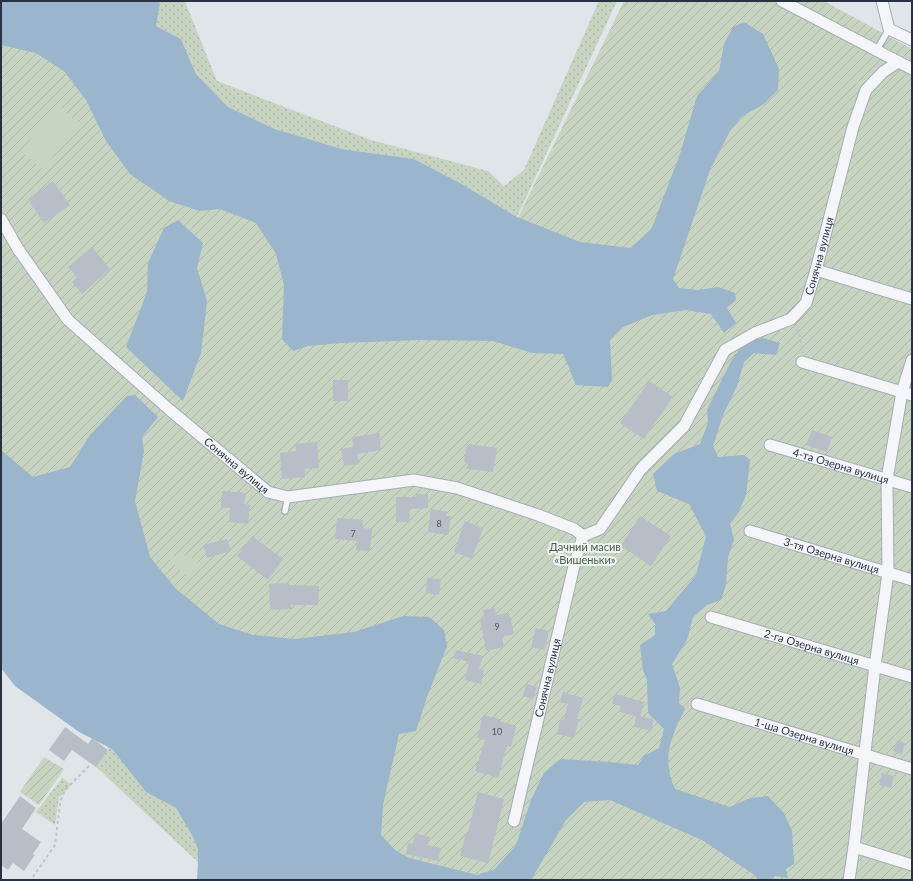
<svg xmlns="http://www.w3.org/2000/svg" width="913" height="881" font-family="Lato,sans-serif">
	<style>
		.grass { fill: url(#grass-dots) }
		.garden { fill: url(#garden-furrows) }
		.pitch { fill: #c7d4c1 }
		.water { fill: #9ab5cc }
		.building { fill: #b7bec7 }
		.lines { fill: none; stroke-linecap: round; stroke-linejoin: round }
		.lane-casing { stroke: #a5acb4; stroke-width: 8 }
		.street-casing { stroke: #a5acb4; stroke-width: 13 }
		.path { stroke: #bec3c9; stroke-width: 2; stroke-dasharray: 3 3; stroke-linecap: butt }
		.lane { stroke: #f3f5f8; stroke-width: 5.5 }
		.street { stroke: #f3f5f8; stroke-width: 11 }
		.labels { text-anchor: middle; stroke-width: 4; stroke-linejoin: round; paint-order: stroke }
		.number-label { font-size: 9px; fill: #4c5663 }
		.street-label { font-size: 11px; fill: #283342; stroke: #f0f3f7 }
		.park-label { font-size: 11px; fill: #3f5f34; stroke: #f0f3f7 }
	</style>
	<defs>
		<pattern id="grass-dots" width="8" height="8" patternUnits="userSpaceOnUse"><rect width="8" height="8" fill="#c7d4c1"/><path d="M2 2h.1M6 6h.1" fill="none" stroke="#abb6a7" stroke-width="1.8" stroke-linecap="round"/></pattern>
		<pattern id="garden-furrows" width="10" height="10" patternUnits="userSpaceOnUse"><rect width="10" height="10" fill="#c7d4c1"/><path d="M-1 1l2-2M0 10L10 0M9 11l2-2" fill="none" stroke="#abb6a7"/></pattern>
	</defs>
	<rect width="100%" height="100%" fill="#e0e5ea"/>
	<!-- grass -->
	<path class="grass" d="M159 1H185L217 81 371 140 488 171 504 186 524 170 598 3 595 1H617L517 217 460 183 414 159 342 149 275 129 228 107 196 74 181 39 156 26 160 4Z
		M108 747 112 749 146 792 176 808 193 837 198 849V862L96 767 108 750Z
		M62 778 71 784 63 794 59 797 55 825 36 812Z"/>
	<!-- garden -->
	<path class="garden" d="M624 1H824L912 49V880H251L1 490V11L510 234Z
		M44 757 64 769 39 805 20 792Z"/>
	<!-- pitch -->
	<path class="pitch" d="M58 106 80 124 43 169 21 151Z
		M189 555 199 565 186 577 168 557Z"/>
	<!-- water -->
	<path class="water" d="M1 1H159L160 4 156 26 181 39 196 74 228 107 275 129 342 149 414 159 460 183 517 217 580 242 630 248 651 230 680 154 697 96 719 71 724 44 733 27 744 22 763 34 779 69 778 90 764 104 741 117 730 131 710 170 673 279 679 288 698 290 718 287 735 293 736 300 727 308 736 323 724 333 711 314 686 310 652 315 621 328 610 340 612 380 608 387 576 385 563 354 532 353 493 341 420 340 342 343 308 346 293 351 282 339 284 285 276 254 256 223 220 209 200 211 169 201 130 174 106 141 86 100 64 71 36 53 1 45Z
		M178 220 203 243 197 268 207 301 201 353 183 401 126 347 147 292 148 263 164 228Z
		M763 338 780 343 776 355 754 353 744 362 737 386 723 415 713 446 718 457 744 455 750 460 746 495 738 513 730 524 734 540 728 557 726 585 721 600 707 605 693 617 687 640 672 664 680 688 679 703 685 709C671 736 661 759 675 789L730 807 750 798 768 796 784 813 792 831 794 864 786 869 788 878 775 876 772 880H757L756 876 702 840 610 800 584 802 566 820 531 880H197L198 862V849L193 837 176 808 146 792 112 749 79 732 15 686 1 668V450L33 477 70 467 90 435 127 396 135 395 158 417 142 437 144 451 135 501 150 557 175 588 219 624 253 635 295 639 354 632 403 616 429 617 444 630 447 646 427 697 416 731 399 734 383 805 381 835 395 850 409 858 477 875 495 869 516 845 531 800 544 773 560 759 610 762 638 765 644 756 659 748 664 729 648 713 647 680 643 670 640 645 655 635V624L648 614 666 611 696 575 706 536 689 504 657 491 653 474 674 454 700 444 708 423 707 410 730 363 745 341Z"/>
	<!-- building -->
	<path class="building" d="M53 181 70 205 44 223 28 199Z
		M92 247 110 269 82 294 72 282 77 277 68 267Z
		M333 380H348V401H333Z
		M649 381 673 397 644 439 620 423Z
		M812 430 832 437 827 452 806 445Z
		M379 433 381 450 357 454 359 464 344 466 341 449 353 447 352 437Z
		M317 442 319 468 305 469V477L282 479 280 453 296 451 295 444Z
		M467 444 497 448 493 472 467 469 468 462H464Z
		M222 491 246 493 244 504 250 505 248 524 229 522 230 508 221 507Z
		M416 494H428V508L409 509 410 522H396V497H416Z
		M431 509 447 512 446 516H451L448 535 428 532Z
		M640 516 671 536 651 566 621 546Z
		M337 518 363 520 362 528 372 529 370 551 356 550 357 541 335 539Z
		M465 521 483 528 472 559 454 552Z
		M252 536 283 559 268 580 237 556Z
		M227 539 231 551 207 558 203 545Z
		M427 578 441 579 439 595 426 593Z
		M289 583V585L319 586 318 605H291V609L270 610 269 584Z
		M495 608 496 615 509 613 514 634 502 637 504 647 486 651 480 619 485 618 483 610Z
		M536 628 549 631 545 650 531 647Z
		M456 650 483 656 479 669 484 670 481 684 465 680 469 662 453 658Z
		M526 684 537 687 533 699 523 696Z
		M563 692 583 698 577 719H579L574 738 557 734 560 719 564 720 568 704 560 702Z
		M615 694 644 702 640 716 654 720 651 731 634 727 636 716 620 712 621 706 612 704Z
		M483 715 500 719 499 721 516 726 511 747 507 746 498 778 475 771 485 740 477 738Z
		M65 727 88 744 92 738 108 750 96 767 72 750 64 761 49 750Z
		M897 740 905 743 902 754 893 751Z
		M882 773 894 776 891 788 879 785Z
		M478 792 504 799 488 863 460 856 466 833H468Z
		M20 796 36 808 22 829 41 842 33 854 35 855 24 871 13 863 8 870 1 865V824Z
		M415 833 430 837 428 845 441 848 438 861 406 854 408 843 413 844Z"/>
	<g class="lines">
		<!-- lane casing -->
		<g class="lane-casing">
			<path id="lane" d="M876 51 889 29
				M285 511 288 497"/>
		</g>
		<!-- street casing -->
		<g class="street-casing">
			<g id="street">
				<path d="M782 1 912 69"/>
				<path d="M882 1 889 29 912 40"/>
				<path id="s1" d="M1 219 18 249 68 320 171 411 268 492 288 497 414 480 457 488 538 515 574 529 583 536"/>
				<path d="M816 270 912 299"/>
				<path d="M802 362 912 395"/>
				<path id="s2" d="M770 445 912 487"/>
				<path id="s3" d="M750 531 912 580"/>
				<path id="s4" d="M583 536 600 529 641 469 684 426 725 350 755 333 791 319 806 303 816 270 853 127 866 90 883 72 898 62"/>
				<path id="s5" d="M711 617 912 677"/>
				<path id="s6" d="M697 704 912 769"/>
				<path id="s7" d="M514 821 574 566 583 536"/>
				<path d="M854 847 912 865"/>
				<path d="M849 880 854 847 875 666 888 573 887 479 902 392 912 360"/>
			</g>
		</g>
		<!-- path -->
		<path class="path" d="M796 329 800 336 803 353
			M33 877 55 845 60 804 62 796 68 787 91 764"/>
		<!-- lane -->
		<use href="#lane" class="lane"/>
		<!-- street -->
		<use href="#street" class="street"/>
	</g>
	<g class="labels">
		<!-- number labels -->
		<g class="number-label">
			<text x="439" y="527">8</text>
			<text x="353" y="537">7</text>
			<text x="497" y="630">9</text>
			<text x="497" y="735">10</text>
		</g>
		<!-- street labels -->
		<g class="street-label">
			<text dy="4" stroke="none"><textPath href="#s4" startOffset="382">Сонячна вулиця</textPath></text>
			<text dy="4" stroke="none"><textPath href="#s1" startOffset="344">Сонячна вулиця</textPath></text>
			<text dy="4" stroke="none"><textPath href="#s2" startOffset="74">4-та Озерна вулиця</textPath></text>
			<text dy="4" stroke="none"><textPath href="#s3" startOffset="85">3-тя Озерна вулиця</textPath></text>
			<text dy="4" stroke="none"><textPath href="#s5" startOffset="105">2-га Озерна вулиця</textPath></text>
			<text dy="4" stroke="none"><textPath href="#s7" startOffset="147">Сонячна вулиця</textPath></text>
			<text dy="4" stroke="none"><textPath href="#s6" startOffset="112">1-ша Озерна вулиця</textPath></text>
		</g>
		<!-- park labels -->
		<g class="park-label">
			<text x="585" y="551">Дачний масив<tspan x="585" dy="13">«Вишеньки»</tspan></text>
		</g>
	</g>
	<!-- border -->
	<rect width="913" height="881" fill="none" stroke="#283342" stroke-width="4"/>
</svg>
